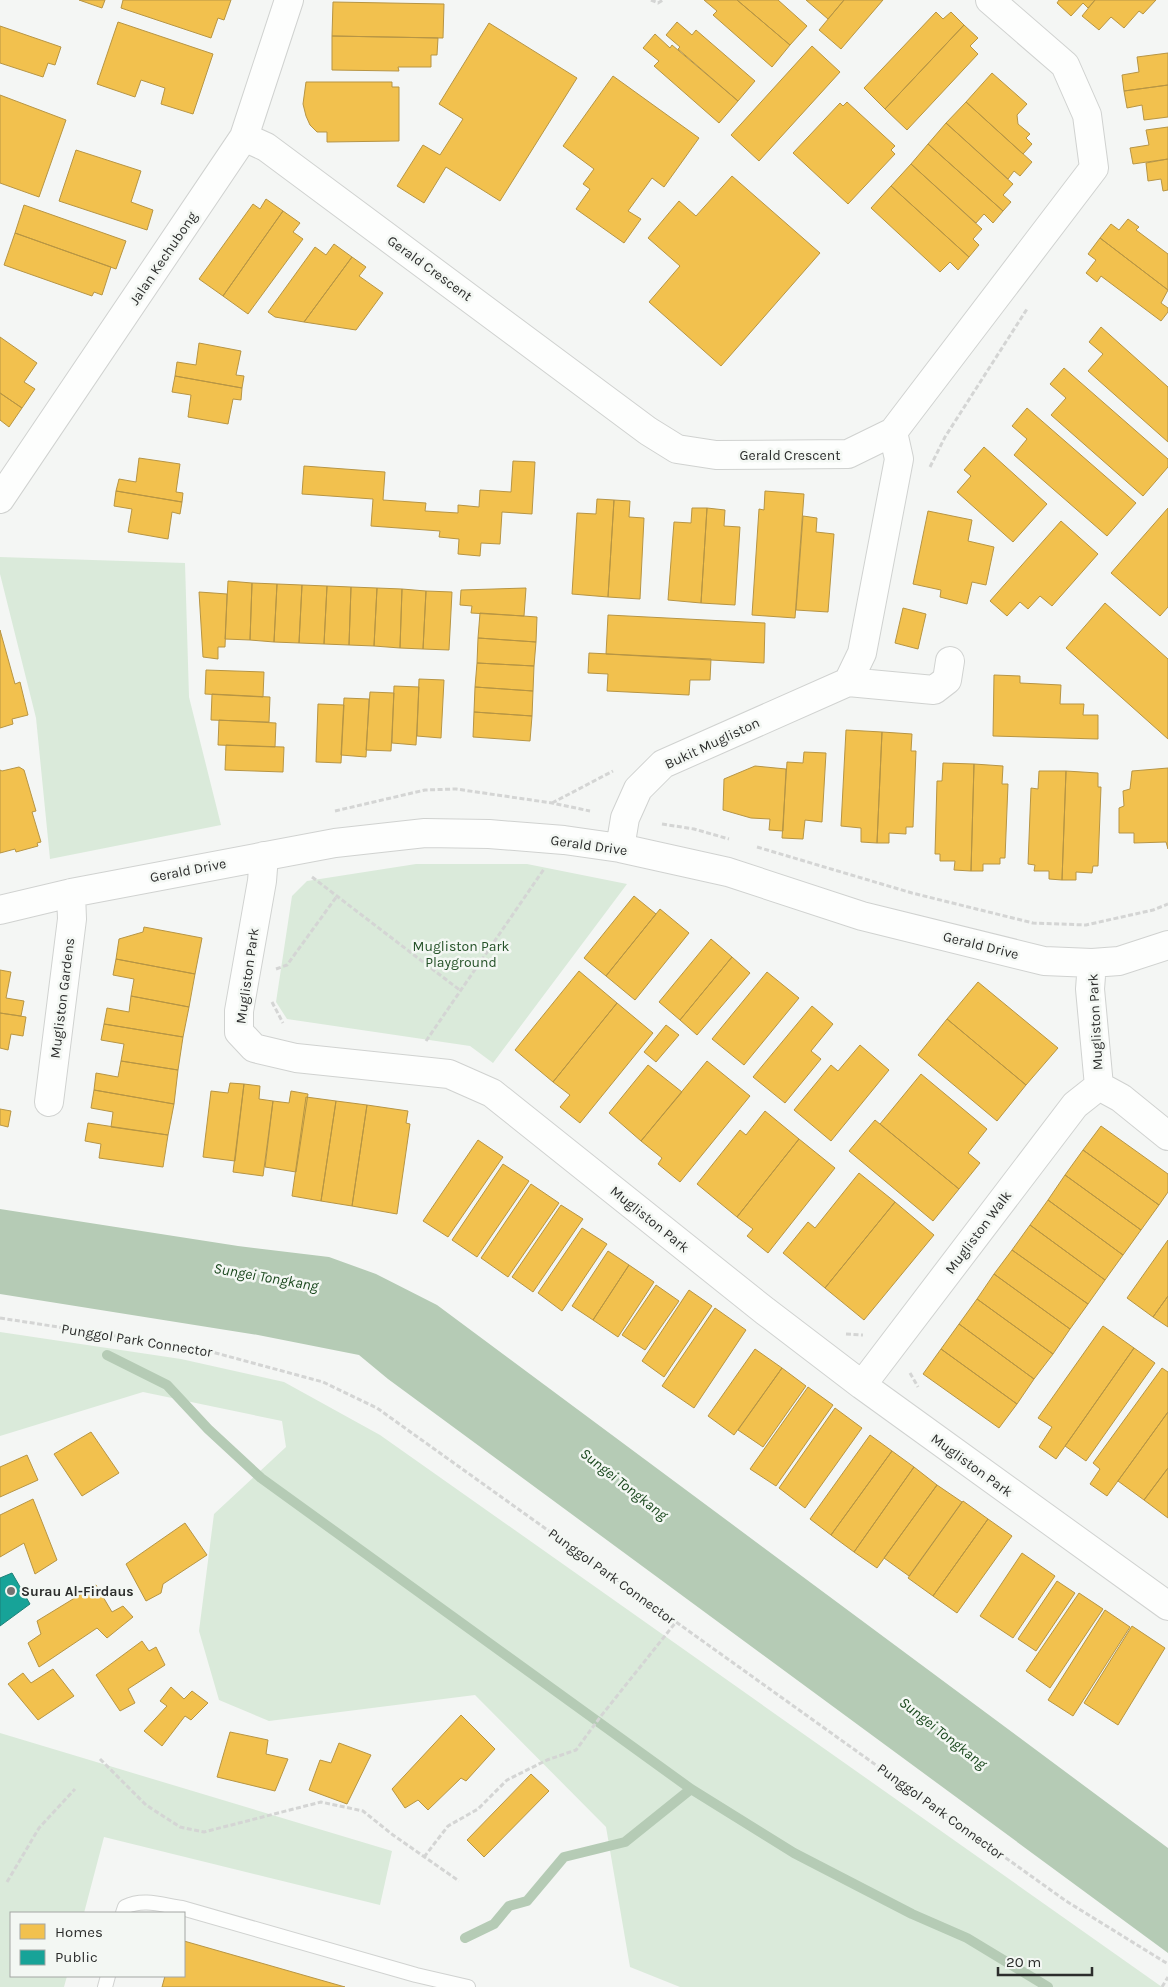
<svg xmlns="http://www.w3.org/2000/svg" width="1168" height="1987" font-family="Karla,sans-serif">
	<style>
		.green { fill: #daeada }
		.water { fill: #b5cbb5 }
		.homes { fill: #f2c14e; stroke: #b79544 }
		.public { fill: #17a398; stroke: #1d8078 }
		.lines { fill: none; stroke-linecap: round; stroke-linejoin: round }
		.stream { stroke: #b5cbb5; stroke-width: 10 }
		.service-casing { stroke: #d0d2d0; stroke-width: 16 }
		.minor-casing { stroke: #d0d2d0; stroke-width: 30 }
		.path { stroke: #d4d5d4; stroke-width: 3; stroke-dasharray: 5 2.5; stroke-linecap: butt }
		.service { stroke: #fdfefd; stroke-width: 14 }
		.minor { stroke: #fdfefd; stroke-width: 28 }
		.poi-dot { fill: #727372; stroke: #f3f7f3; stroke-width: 2 }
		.labels { text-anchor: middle; stroke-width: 5; stroke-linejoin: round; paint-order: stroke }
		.street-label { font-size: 14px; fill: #2c2d2c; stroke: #f3f7f3 }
		.park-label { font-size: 14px; fill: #245127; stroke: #f3f7f3 }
		.poi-label { font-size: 14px; font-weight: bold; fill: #2c2d2c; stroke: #f3f7f3; text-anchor: start }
		.water-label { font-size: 15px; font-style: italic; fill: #1c491f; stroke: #f3f7f3 }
	</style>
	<rect width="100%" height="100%" fill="#f4f6f4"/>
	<!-- green -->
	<path class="green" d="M0 557 185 563 189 697 221 825 50 859 36 718 0 574Z
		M416 864H527L627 884 493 1063 470 1046 287 1019 276 1002 292 896 307 881Z
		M0 1332 181 1359 284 1382 380 1435 1162 1987H680L630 1967 606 1827 475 1695 269 1721 219 1700 199 1631 214 1514 286 1447 282 1421 143 1392 0 1436Z
		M0 1733 392 1851 380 1905 104 1837 84 1913H11V1976H67L64 1987H0Z"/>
	<!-- water -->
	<path class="water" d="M0 1209 238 1246 329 1257 376 1274 437 1305 1168 1848V1953L388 1379 359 1355 258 1335 0 1294Z"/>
	<!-- homes -->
	<path class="homes" d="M79 0H105L102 8Z
		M123 0H231L224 20 218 18 211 38 121 8Z
		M704 0H737L790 45 772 67 713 15 717 11Z
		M737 0H778L807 26 790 45Z
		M806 0H844L828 19Z
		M844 0H883L841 49 819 30Z
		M1059 0H1095L1088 8 1083 3 1071 16 1057 3Z
		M1095 0H1156L1143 14 1139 11 1124 28 1111 17 1099 30 1082 16Z
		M333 2 444 4 443 38 332 36Z
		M936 12 943 19 951 12 964 25 885 109 864 88Z
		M118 22 213 54 193 114 161 104 165 88 141 80 135 97 97 84Z
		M677 22 692 35 696 30 755 81 738 101 678 49 680 47 666 35Z
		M489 23 577 78 500 201 446 167 424 203 397 186 423 145 440 155 463 119 439 104Z
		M964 25 978 38 970 46 978 54 907 130 885 109Z
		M0 26 61 47 55 65 48 63 43 77 0 63Z
		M655 34 670 48 672 45 738 101 719 123 654 66 659 61 643 48Z
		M332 36 438 38 437 55H431V67H398L399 71 332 70Z
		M812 46 840 72 759 161 731 135Z
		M1168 53V85L1124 91 1122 75 1139 72 1137 57Z
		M992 73 1027 104 1017 115 1018 124 1030 134 1026 138 1032 144 1023 154 966 102Z
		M613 76 699 138 664 187 652 178 628 211 641 219 624 243 576 209 590 189 583 184 594 169 563 146Z
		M306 82H392V87H399V141L327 142V132H317L310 125 306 116 303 104Z
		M1168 85V117L1144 120 1142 105 1127 108 1124 91Z
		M0 95 66 120 39 197 0 183Z
		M847 102 895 146 891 150 895 154 848 204 793 153 840 103 843 106Z
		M966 102 1032 162 1020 176 1014 171 1008 179 946 123Z
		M946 123 1013 184 1003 195 1011 202 1003 211 928 144Z
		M1168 127V159L1133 164 1130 148 1149 145 1146 130Z
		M928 144 1003 211 993 223 984 214 976 223 911 164Z
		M76 150 141 171 131 202 153 210 147 230 59 201Z
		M1168 159V190L1163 191 1161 179 1148 181 1146 163Z
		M911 164 982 229 973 239 979 245 969 257 891 186Z
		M732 176 820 253 721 366 649 302 680 266 648 238 679 201 696 216Z
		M891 186 969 257 958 270 950 262 940 272 871 208Z
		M266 199 283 211 223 296 199 279 253 204 260 209Z
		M24 205 126 241 116 269 15 233Z
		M283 211 300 223 293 232 303 239 248 314 223 296Z
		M1128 219 1139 227 1136 230 1168 254V290L1100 238 1111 224 1119 230Z
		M15 233 111 267 102 295 94 292 92 296 4 265Z
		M1100 238 1168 290 1161 303 1168 308V312L1161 321 1101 276 1097 282 1086 273 1096 260 1088 254Z
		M334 244 352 257 304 322 275 317 268 312 315 247 326 255Z
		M352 257 366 267 359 276 383 293 356 330 304 322Z
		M1101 327 1168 387V442L1088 371 1103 354 1089 342Z
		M0 337 37 363 24 382 35 389 22 408 0 393Z
		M199 343 241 351 236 375 244 376 242 388 175 376 177 362 196 365Z
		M1064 368 1168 459V467L1143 496 1051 415 1066 398 1050 384Z
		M175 376 242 388 241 400 233 399 228 424 188 417 191 395 172 392Z
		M0 393 22 408 9 427 0 420Z
		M1027 408 1136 503 1107 536 1014 455 1027 439 1012 426Z
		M984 447 1047 504 1013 542 957 492 971 476 964 470Z
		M139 458 180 464 176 492 183 493 182 502 116 491 119 479 136 482Z
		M513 461 535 462 532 514 502 512 500 544 481 543 480 556 458 554 459 539 439 537 440 531 371 526 373 499 302 494 304 466 385 472 383 500 426 503 425 511 458 513V505L479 507 480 490 511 492Z
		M116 491 182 502 180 514 172 512 168 539 128 532 132 509 114 506Z
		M765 491 804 494 795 618 752 615 759 509 764 510Z
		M597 499 614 500 608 597 572 594 577 513 596 514Z
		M614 500 630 501 629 517 644 518 640 599 608 597Z
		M692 508H707L701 603 668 600 674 522 691 523Z
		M707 508 725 510 724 526 740 527 735 605 701 603Z
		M1168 508V607L1160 616 1111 573Z
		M928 511 972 520 968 541 994 547 986 585 972 582 967 604 940 597 941 590 913 584Z
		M803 516 817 518 816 532 834 534 828 612 796 610Z
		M1061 521 1098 554 1052 606 1040 596 1028 609 1020 602 1007 616 990 601Z
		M228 581 252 583 250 640 225 639Z
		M252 583 277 584 274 642 250 640Z
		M277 584 302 585 299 643 274 642Z
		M302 585 327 586 324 644 299 643Z
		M327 586 351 587 349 645 324 644Z
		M351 587 377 588 374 646 349 645Z
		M377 588 402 589 400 648 374 646Z
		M526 588 524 616 471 613 472 606 460 605 461 590Z
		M402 589 426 591 423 649 400 648Z
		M426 591 452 592 449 650 423 649Z
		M199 592 227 594 225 647H218V659L203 657Z
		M1105 603 1168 659V739L1066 648Z
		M903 608 926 614 918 649 895 643Z
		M480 613 537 617 536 642 478 638Z
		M608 615 765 623 764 663 606 654Z
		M0 630 15 684 20 682 28 715 12 719 13 724 0 728Z
		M478 638 536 642 534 666 477 663Z
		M589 653 711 659 710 680H690L689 695 607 691 608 674 588 673Z
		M477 663 534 666 533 691 475 687Z
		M206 670 264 672 263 697 205 694Z
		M994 675 1020 676V683L1061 685 1060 704H1084L1083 715H1098V739L993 736Z
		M419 679 444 680 441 738 417 736Z
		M394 686 419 687 416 745 392 743Z
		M475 687 533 691 532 716 474 712Z
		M370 692 394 693 391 751 366 750Z
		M212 694 270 697 269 722 211 720Z
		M344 698 369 699 366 757 341 755Z
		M318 704 344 705 341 763 316 762Z
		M474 712 532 716 530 741 473 737Z
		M219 720 276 723 275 747 218 745Z
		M846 730 882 732 877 843 861 842V828L841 826Z
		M882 732 912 734 911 751H916L913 827H906V834L889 833V843H877Z
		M226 745 284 747 283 772 225 770Z
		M804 752 826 753 822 822 805 820 803 839 782 838 787 762 803 763Z
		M943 763 974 764 971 871 954 870 955 861H940V854H935L937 781H942Z
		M974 764 1003 766 1002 784H1008L1005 858H1000V864H983V871H971Z
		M755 766 786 769 783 831 769 830 770 819 751 818 723 810 724 779Z
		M19 767 24 770 36 811 32 812 41 842 37 843 38 846 16 852 15 849 0 853V770L2 771Z
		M1168 768V849L1166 842 1134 843V833H1119V808L1124 806 1123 791 1130 789 1132 771Z
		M1039 771H1066L1062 880 1049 879V871H1034L1035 865 1028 864 1031 788 1038 789Z
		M1066 771 1098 773V787H1101L1098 866H1093L1092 873 1076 872V880H1062Z
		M634 896 656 914 606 976 584 958Z
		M660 909 689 933 635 1000 606 976Z
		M144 927 202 938 195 974 116 959 119 939 143 932Z
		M711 939 732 957 680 1020 659 1002Z
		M732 957 750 973 697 1035 680 1020Z
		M116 959 195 974 189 1007 131 996 134 979 113 975Z
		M0 970 11 972 6 998 24 1001 21 1016 0 1013Z
		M579 971 617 1003 553 1082 515 1050Z
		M767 972 799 998 744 1065 712 1039Z
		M978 982 1058 1048 1026 1085 947 1019Z
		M131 996 189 1007 183 1037 104 1024 107 1008 129 1012Z
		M617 1003 653 1033 580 1123 560 1107 570 1095 553 1082Z
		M812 1006 833 1024 811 1051 821 1059 785 1103 753 1077Z
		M0 1013 26 1017 23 1036 11 1034 8 1050 0 1048Z
		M947 1019 1026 1085 997 1121 918 1055Z
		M104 1024 183 1037 178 1070 121 1061 124 1044 101 1040Z
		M666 1025 679 1035 656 1062 644 1052Z
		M860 1045 889 1070 831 1141 794 1110 831 1065 838 1071Z
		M121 1061 178 1070 174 1104 94 1090 96 1073 118 1077Z
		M707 1061 750 1096 680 1182 658 1164 662 1158 641 1141Z
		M648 1065 682 1092 641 1141 609 1113Z
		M921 1074 987 1129 968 1153 980 1163 959 1189 880 1124Z
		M230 1083 244 1084 235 1161 203 1157 211 1091 228 1093Z
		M244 1084 260 1086 259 1099 273 1101 263 1176 233 1172Z
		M94 1090 174 1104 168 1135 111 1127 113 1112 91 1108Z
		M291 1091 308 1094 296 1172 265 1167 273 1101 289 1103Z
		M306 1097 336 1101 321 1201 292 1196Z
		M336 1101 367 1105 352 1206 321 1201Z
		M367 1105 408 1111 406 1123 410 1124 397 1214 352 1206Z
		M0 1109 11 1111 8 1127 0 1125Z
		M765 1111 799 1139 737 1217 697 1184 740 1130 746 1135Z
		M875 1120 959 1189 933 1221 849 1151Z
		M88 1123 168 1135 163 1167 99 1158 101 1144 85 1141Z
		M1101 1126 1168 1174V1192L1159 1205 1083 1150Z
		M799 1139 835 1168 768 1253 747 1236 753 1229 737 1217Z
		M478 1140 503 1157 448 1237 423 1221Z
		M1083 1150 1159 1205 1141 1230 1065 1175Z
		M503 1164 529 1181 477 1257 452 1240Z
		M859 1173 895 1202 825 1288 783 1253 808 1222 815 1228Z
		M1065 1175 1141 1230 1123 1255 1048 1200Z
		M531 1184 559 1203 508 1277 481 1258Z
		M1048 1200 1123 1255 1105 1280 1030 1225Z
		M895 1202 934 1235 864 1320 825 1288Z
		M561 1205 583 1219 533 1292 512 1277Z
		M1030 1225 1105 1280 1088 1304 1012 1250Z
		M582 1228 607 1244 562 1311 538 1293Z
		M1168 1240V1296L1153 1317 1127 1298Z
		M1012 1250 1088 1304 1070 1329 994 1274Z
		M608 1251 629 1265 593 1320 572 1306Z
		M629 1265 654 1282 618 1337 593 1320Z
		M994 1274 1070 1329 1053 1354 977 1299Z
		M656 1285 679 1301 645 1350 622 1335Z
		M689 1290 712 1306 664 1377 642 1361Z
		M1168 1296V1327L1153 1317Z
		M977 1299 1053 1354 1034 1379 959 1324Z
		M715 1308 746 1330 694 1408 662 1386Z
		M959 1324 1034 1379 1017 1404 941 1349Z
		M1103 1326 1134 1348 1056 1459 1039 1447 1052 1427 1038 1418Z
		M1134 1348 1155 1363 1086 1461 1065 1446Z
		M755 1349 782 1368 734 1435 708 1416Z
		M941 1349 1017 1404 999 1428 923 1374Z
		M782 1368 806 1386 763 1447 738 1430Z
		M1162 1368 1168 1372V1412L1107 1496 1090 1484 1100 1469 1093 1463Z
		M808 1387 833 1405 776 1486 750 1469Z
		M835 1408 862 1428 805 1508 779 1488Z
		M1168 1412V1468L1144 1500 1118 1481Z
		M91 1432 119 1473 82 1496 54 1454Z
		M870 1435 892 1451 831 1535 810 1519Z
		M892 1451 914 1467 854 1552 831 1535Z
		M27 1455 38 1480 0 1497V1467Z
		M914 1467 937 1485 877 1568 854 1552Z
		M1168 1468V1518L1144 1500Z
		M937 1485 962 1502 909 1576 884 1558Z
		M33 1499 57 1560 35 1574 24 1543 0 1557V1515Z
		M963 1501 988 1519 933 1596 908 1578Z
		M988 1519 1012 1536 957 1613 933 1596Z
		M185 1523 207 1555 163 1584 161 1593 146 1601 126 1564Z
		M1022 1553 1055 1576 1013 1638 980 1616Z
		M1057 1581 1075 1593 1036 1651 1018 1639Z
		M96 1585 112 1612 123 1606 133 1617 107 1638 97 1628 39 1667 28 1643 41 1634 37 1621Z
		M1079 1593 1103 1609 1050 1688 1026 1671Z
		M1105 1610 1130 1627 1073 1716 1048 1700Z
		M1132 1626 1165 1648 1118 1725 1084 1703Z
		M142 1641 149 1651 156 1647 165 1665 128 1689 135 1703 120 1711 96 1675Z
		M53 1669 74 1696 38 1720 8 1684 23 1673 31 1683Z
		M171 1687 184 1699 192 1691 208 1703 191 1720 185 1716 162 1746 144 1731 167 1706 160 1701Z
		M461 1715 495 1749 466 1781 461 1778 428 1810 418 1800 405 1808 392 1789Z
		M230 1732 268 1740 266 1754 288 1759 275 1791 217 1777Z
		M339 1743 371 1755 347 1804 309 1790 320 1760 331 1763Z
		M531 1774 549 1791 484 1857 467 1840Z
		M184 1941 345 1987H162L165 1976H184Z"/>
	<!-- public -->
	<path class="public" d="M12 1573 30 1604 0 1626V1578Z"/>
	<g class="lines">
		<!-- stream -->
		<path class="stream" d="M107 1355 167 1385 208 1429 261 1478 691 1789 794 1853 912 1914 967 1938 1048 1987
			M465 1938 494 1924 509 1906 527 1901 564 1857 625 1842 691 1789"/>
		<!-- service casing -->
		<g class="service-casing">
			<path id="service" d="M123 1913 125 1907C143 1898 162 1905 182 1908L416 1975 468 1987
				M105 1987 108 1976"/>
		</g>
		<!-- minor casing -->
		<g class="minor-casing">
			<path id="minor" d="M244 137 266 147 648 431 677 449 716 455 848 454 893 432 1094 168 1087 115 1065 65 990 0
				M0 499 244 137 289 0
				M848 682 862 653 899 459 893 432
				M620 848 625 818 638 789 663 764 848 682 934 690 947 680 950 661
				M264 856 262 881 239 1011V1032L254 1048 296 1058 449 1074 492 1093 765 1311 862 1385 1168 1606
				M0 910 71 893 335 843 425 833 489 834 564 840 620 848 728 872 862 916 1044 961 1092 963 1119 961 1168 945
				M1092 963 1090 989 1099 1086
				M1099 1086 1121 1098 1168 1136
				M49 1102 72 919 71 893
				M862 1385 1075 1105 1099 1086"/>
		</g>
		<!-- path -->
		<path class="path" d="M651 0 658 3 663 0
			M930 467 945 437 1027 309
			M552 803 613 771
			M335 811 425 790 456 789 552 803 590 811
			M662 824 694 829 729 839
			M757 847 912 893 1033 923 1086 925 1153 910 1168 904
			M312 877 461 991
			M276 969 287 965 337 896
			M272 1002 283 1023
			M426 1041 544 869
			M0 1318 201 1349 323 1382 377 1408 1066 1901 1168 1964
			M846 1334 863 1335
			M910 1373 918 1387
			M100 1759 146 1805 180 1827 204 1832 321 1802 363 1811 393 1835 459 1881
			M424 1857 448 1826 478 1809 507 1780 547 1760 576 1750 601 1716 676 1622
			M7 1882 39 1828 75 1789
			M1162 1987 1168 1977"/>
		<!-- service -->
		<use href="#service" class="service"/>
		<!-- minor -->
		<use href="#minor" class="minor"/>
	</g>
	<!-- markers -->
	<circle class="poi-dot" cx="11" cy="1591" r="5"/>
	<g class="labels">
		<!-- street labels -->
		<g class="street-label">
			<text transform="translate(163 258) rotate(-56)" y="5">Jalan Kechubong</text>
			<text transform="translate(430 268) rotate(36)" y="5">Gerald Crescent</text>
			<text x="790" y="460">Gerald Crescent</text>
			<text transform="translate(712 743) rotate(-25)" y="5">Bukit Mugliston</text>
			<text transform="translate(589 845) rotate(8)" y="5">Gerald Drive</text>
			<text transform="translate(188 870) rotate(-11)" y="5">Gerald Drive</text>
			<text transform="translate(981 945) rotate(14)" y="5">Gerald Drive</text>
			<text transform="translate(247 976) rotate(-82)" y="5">Mugliston Park</text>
			<text transform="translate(62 998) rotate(-83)" y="5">Mugliston Gardens</text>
			<text transform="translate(1095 1022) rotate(-93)" y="5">Mugliston Park</text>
			<text transform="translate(650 1219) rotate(39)" y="5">Mugliston Park</text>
			<text transform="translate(978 1232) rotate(-53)" y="5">Mugliston Walk</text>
			<text transform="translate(137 1340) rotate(9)" y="5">Punggol Park Connector</text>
			<text transform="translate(972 1465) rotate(36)" y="5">Mugliston Park</text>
			<text transform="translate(612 1576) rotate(36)" y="5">Punggol Park Connector</text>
			<text transform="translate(941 1811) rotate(36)" y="5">Punggol Park Connector</text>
		</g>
		<!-- park labels -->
		<g class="park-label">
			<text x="461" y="951">Mugliston Park<tspan x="461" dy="16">Playground</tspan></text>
		</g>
		<!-- poi labels -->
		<g class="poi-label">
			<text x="21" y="1596">Surau Al-Firdaus</text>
		</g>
		<!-- water labels -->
		<g class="water-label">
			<text transform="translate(266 1277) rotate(10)" y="5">Sungei Tongkang</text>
			<text transform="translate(624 1484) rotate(38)" y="5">Sungei Tongkang</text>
			<text transform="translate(943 1733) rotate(38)" y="5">Sungei Tongkang</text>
		</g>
	</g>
	<!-- legend -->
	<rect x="10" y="1912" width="175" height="65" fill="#f3f7f3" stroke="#a3a6a3"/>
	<rect x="20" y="1924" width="25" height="15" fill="#f2c14e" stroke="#a3a6a3"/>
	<text x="55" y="1937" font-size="15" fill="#2c2d2c">Homes</text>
	<rect x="20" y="1950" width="25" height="15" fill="#17a398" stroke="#a3a6a3"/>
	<text x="55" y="1962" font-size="15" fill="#2c2d2c">Public</text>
	<!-- scale -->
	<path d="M998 1967v8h94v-8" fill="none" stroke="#2c2d2c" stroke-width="2.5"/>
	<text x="1006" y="1967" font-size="15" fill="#2c2d2c" stroke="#f3f7f3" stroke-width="4" paint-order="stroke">20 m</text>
</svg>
